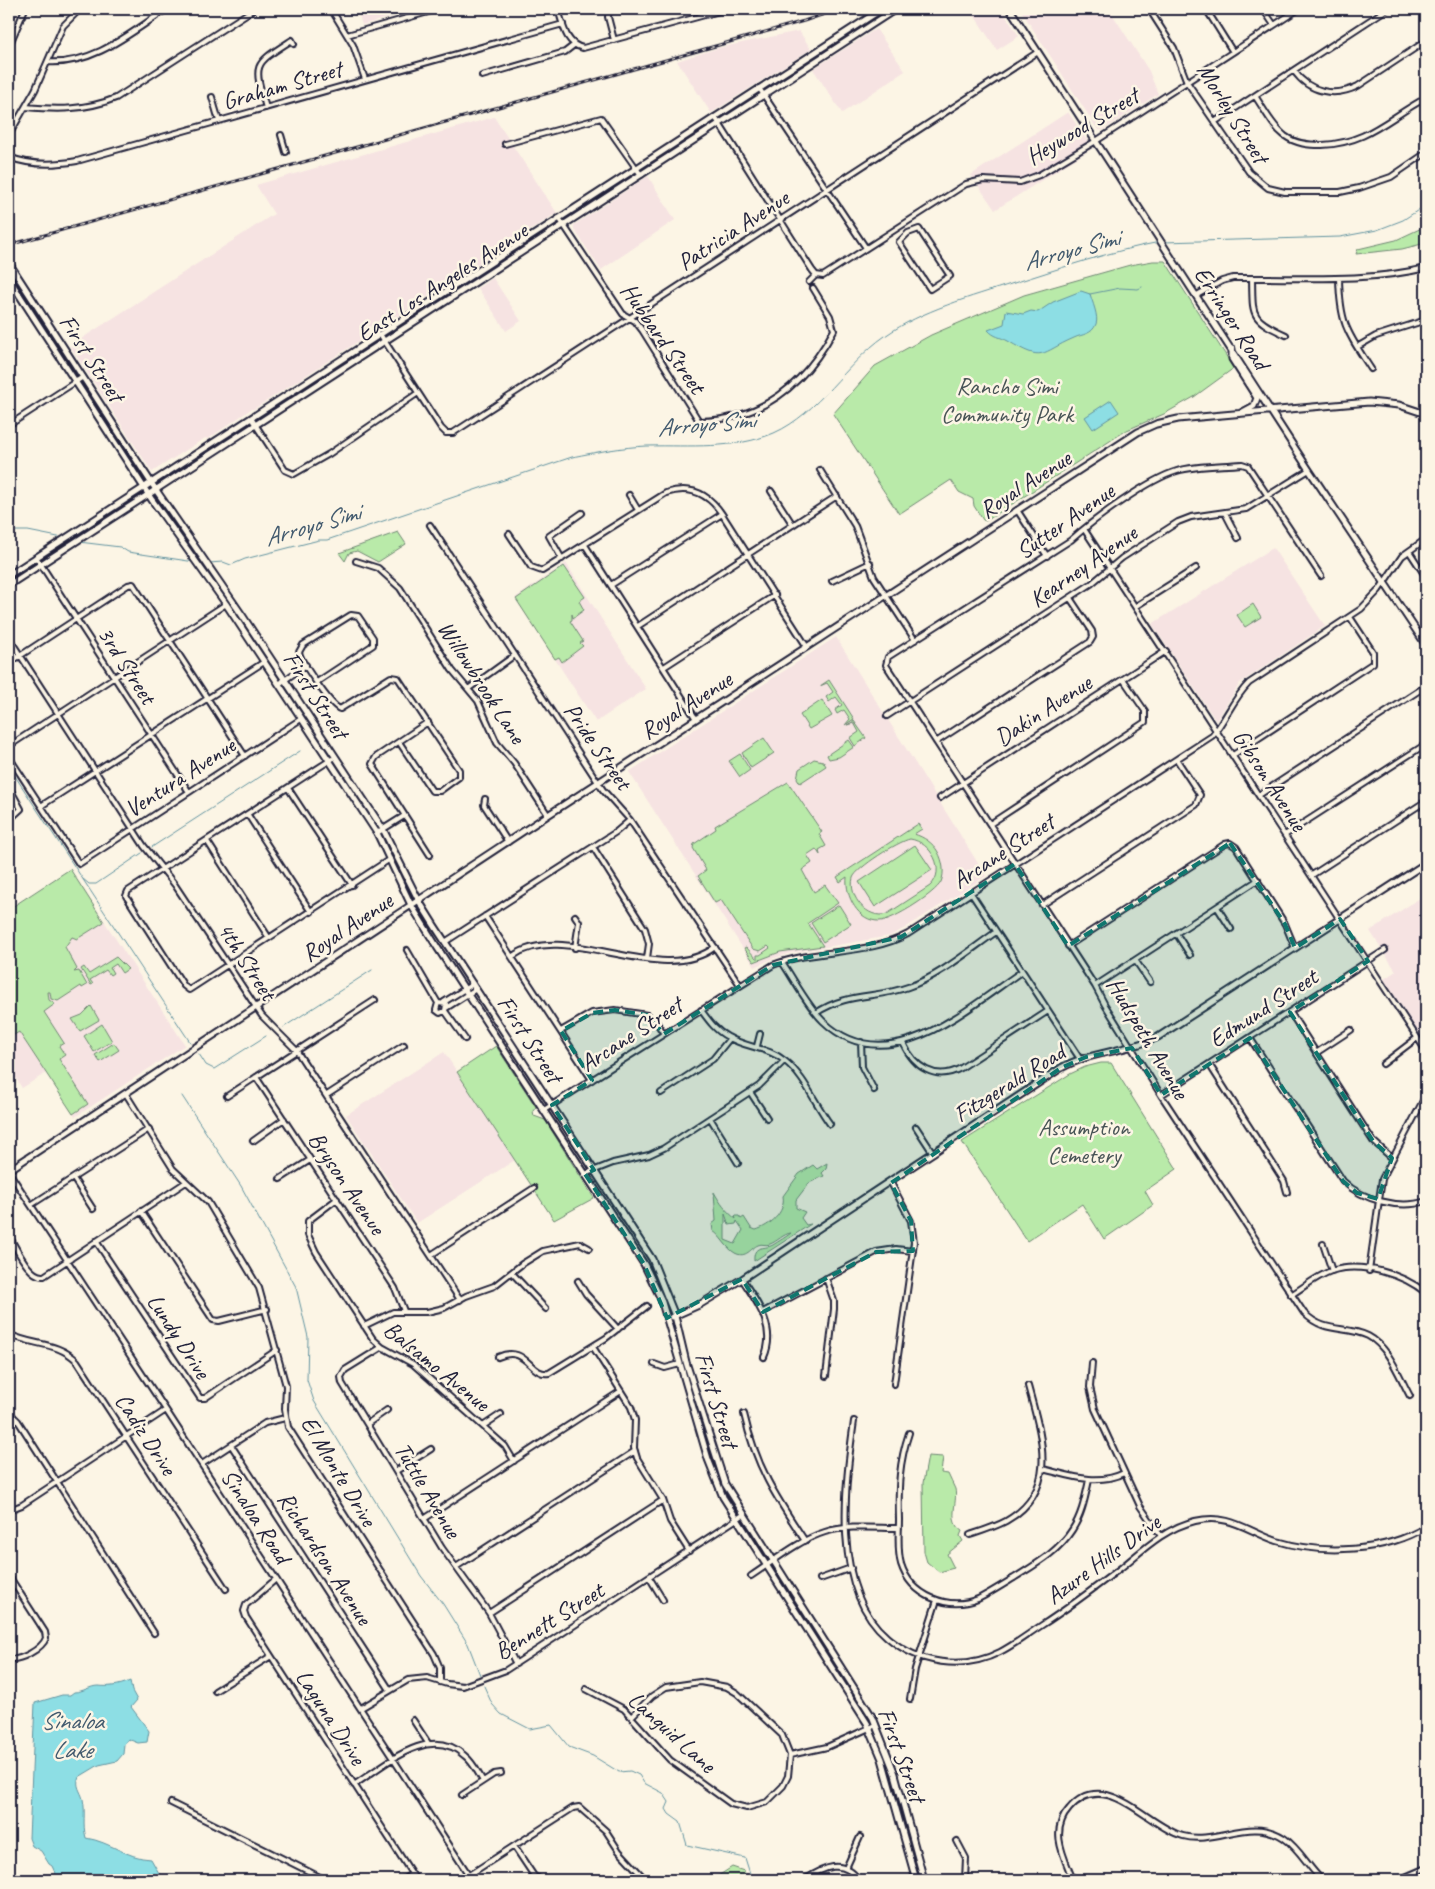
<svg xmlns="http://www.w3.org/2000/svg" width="1435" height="1889" font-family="Caveat,sans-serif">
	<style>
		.built { fill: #f6e3e2 }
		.green { fill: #b9eaa9; stroke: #6e8672; fill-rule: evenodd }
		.water { fill: #8ddee4; stroke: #6293a0 }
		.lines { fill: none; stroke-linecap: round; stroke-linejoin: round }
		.stream { stroke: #6293a0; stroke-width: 1 }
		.minor-casing { stroke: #22223b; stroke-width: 8 }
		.major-casing { stroke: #22223b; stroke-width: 9 }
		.minor { stroke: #fcf5e5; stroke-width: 4 }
		.major { stroke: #fcf5e5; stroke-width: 5 }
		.rail-casing { stroke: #22223b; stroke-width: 3 }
		.rail { stroke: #fcf5e5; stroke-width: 1; stroke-dasharray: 4; stroke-linecap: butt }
		.marked { fill: #0f766e; fill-opacity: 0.2; stroke: #0f766e; stroke-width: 4; stroke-dasharray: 10 6; stroke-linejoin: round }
		.labels { text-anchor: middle; stroke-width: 5; stroke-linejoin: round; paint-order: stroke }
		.street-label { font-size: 24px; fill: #22223b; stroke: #fcf5e5 }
		.park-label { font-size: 24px; fill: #485456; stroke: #fcf5e5 }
		.water-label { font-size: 25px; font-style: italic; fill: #425a6e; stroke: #fcf5e5 }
	</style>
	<rect width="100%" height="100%" fill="#fcf5e5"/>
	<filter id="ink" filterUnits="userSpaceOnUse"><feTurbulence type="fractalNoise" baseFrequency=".02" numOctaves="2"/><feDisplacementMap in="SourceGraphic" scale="10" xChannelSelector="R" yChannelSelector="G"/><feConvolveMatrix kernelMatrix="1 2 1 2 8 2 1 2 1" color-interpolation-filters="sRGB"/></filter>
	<g filter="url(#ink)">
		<!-- built -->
		<path class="built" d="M357 9H421L362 25Z
			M970 9H1001L1019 36 997 50Z
			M1020 9H1109L1149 71 1158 94 1103 130H1098Z
			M876 29 905 71 842 113 813 69Z
			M799 31 811 49 711 113 677 61 718 48Z
			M1068 112 1092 148 995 210 971 175Z
			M494 117 557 213 254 409H251L208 439 205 438 152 472 70 346 274 214 256 185Z
			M648 176 675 220 601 270 574 229V225Z
			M493 278 521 321 506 331 478 288Z
			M1273 548 1325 626 1240 683 1216 721 1152 624Z
			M566 563 646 689 596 722 515 598Z
			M836 637 986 876 905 928 890 936 791 953 772 959 755 967 629 772Z
			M70 869 185 1045 75 1117 46 1073 22 1088 9 1067V909Z
			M1426 894V1044L1384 979 1396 971 1370 931Z
			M444 1052 515 1160 417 1223 346 1115Z"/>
		<!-- green -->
		<path class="green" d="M1426 226V243L1402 249 1356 254 1358 249 1396 240Z
			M1153 261H1165L1234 368 1194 397 1164 414 1127 430 986 521 983 520 974 506 973 499 959 492 951 480 899 514 833 414 875 366 931 335 1024 295 1130 265Z
			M398 532 406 544 378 562 357 551 349 553 345 561 339 553Z
			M564 566 585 597 579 601 584 610 573 618 572 614V620L570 621 583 641 580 643 583 646 562 662 559 657 555 659 516 599Z
			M1253 604 1261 617 1245 627 1237 615Z
			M829 680 854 719 845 725 850 719 844 710 837 714 835 710 842 705 836 697 829 702 826 697 833 692 827 683 820 686Z
			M822 700 832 716 809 729 800 715Z
			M854 721 866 738 855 746 850 738 859 732 854 723 847 725Z
			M764 738 774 753 751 768 742 753Z
			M849 740 854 747 839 757 829 759 827 755Z
			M740 754 750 770 740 777 729 761Z
			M814 759 823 761 826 766 800 783 797 778 799 769Z
			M788 782 822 832 819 834 826 846 819 850 820 855 816 849 807 855 812 863 802 870 814 892 825 885 838 903 808 923 823 946 780 952 754 962 744 948 746 947 757 959V955H760L770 948 768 946 760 951 753 949 721 900 715 903 698 876 706 870 693 848 694 844 716 829 715 826Z
			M918 824 922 829 914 834C924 837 933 843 938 852 943 861 945 873 941 882 936 893 892 921 880 921 858 922 845 896 847 877L840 882 837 877ZM910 839C931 842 947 870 930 886L887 914C868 920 848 897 853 878 856 868 899 841 910 839Z
			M915 845 932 870 875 907 859 882Z
			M70 869 104 922 77 939 72 937 65 947 77 969 74 972 79 971 87 985 82 988 81 986 58 1001 51 999 50 992H48L49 1000 55 1004 44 1012 64 1043 59 1046 65 1055 59 1059 88 1104 73 1114 19 1032 9 1038V909Z
			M839 905 851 924 823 942 811 923Z
			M116 957 128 969 122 973 116 964 110 968 113 973 110 975 106 970 90 980 93 984 91 985 81 969 84 967 89 974Z
			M91 1006 99 1020 80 1031 72 1019 82 1015Z
			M102 1024 112 1041 94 1052 84 1036Z
			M114 1043 119 1050 100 1062 95 1055Z
			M496 1046 536 1107 533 1111 534 1116 545 1120 594 1198 554 1220 457 1072Z
			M1101 1063H1111L1177 1169 1145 1191 1153 1205 1104 1239 1082 1204 1027 1241 962 1142 1070 1074 1085 1067Z
			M827 1163 826 1169 822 1173 824 1176 809 1183 796 1200V1208L805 1212 801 1218 806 1225 811 1224 754 1261C753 1244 763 1250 773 1245 779 1241 786 1237 791 1233 783 1234 778 1241 770 1244 766 1246 762 1243 758 1245 751 1248 746 1259 735 1253 726 1248 721 1236 713 1231L712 1224 716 1221 714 1192C720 1203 726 1211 736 1219L735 1216H739L741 1219 744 1217 751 1228 756 1230C769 1226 786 1213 783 1196L799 1174 813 1165 817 1169ZM725 1214 729 1225 736 1224 737 1221 743 1230 735 1244 725 1240Z
			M928 1456 943 1457 941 1473 948 1474C950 1479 953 1484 955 1489 958 1503 947 1522 962 1531L960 1536 963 1541 947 1554 954 1568 939 1572 927 1562 924 1552 923 1483Z
			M732 1867 744 1871 746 1880H712Z"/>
		<!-- water -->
		<path class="water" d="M1081 291 1090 294C1092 301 1099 317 1096 324 1092 335 1082 334 1074 338 1039 353 1045 363 1008 341 1001 337 994 337 988 330L1004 324 1006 311 1023 314 1031 311 1038 312 1053 302Z
			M1111 400 1119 412 1093 429 1085 417Z
			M130 1681 132 1691 137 1700 131 1707 149 1731 147 1742 138 1743 128 1739 124 1744 123 1754 117 1761 99 1765 79 1777C75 1786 81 1791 83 1799 86 1814 82 1823 86 1838 111 1842 126 1858 151 1859L160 1875 170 1880H56L55 1878 57 1877 52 1866 49 1864 41 1851 32 1846 29 1838 35 1703 62 1695H70L74 1692C83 1692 90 1686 98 1686 109 1687 119 1686 130 1681Z"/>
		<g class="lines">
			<!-- stream -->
			<path class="stream" d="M1164 242 1340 237 1377 230 1403 220 1426 205
				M1090 294 1120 288 1138 289 1142 287
				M9 531H28L63 538
				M79 542 120 547 128 552 195 562
				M209 563 223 562 231 565 245 559 319 540H327L572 457C597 452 622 447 647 446 690 445 734 450 774 433 819 413 845 364 885 336 922 310 971 297 1014 283 1061 268 1111 251 1160 242
				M9 767 190 1042
				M152 847 300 751
				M83 879 89 884H96L142 853
				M284 1027 372 970
				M199 1054 206 1065 214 1069 266 1036
				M182 1096 241 1186 296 1287 308 1337 307 1380 314 1401 421 1576 443 1604 468 1644 480 1675
				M484 1686 492 1704 501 1714 530 1729 551 1725 569 1747 593 1756 619 1772 630 1771 639 1775 644 1783 663 1793 669 1802 666 1809 669 1814 680 1822 687 1845 745 1858 752 1880"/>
			<!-- minor casing -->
			<g class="minor-casing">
				<path id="minor" d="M331 9 353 45 365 79
					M558 9C563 24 565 44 583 48L727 9
					M609 9 608 17 614 40
					M1149 9 1174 48 1187 82 1249 172 1268 188 1285 192H1340L1359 188 1391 177 1426 153
					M1206 9 1233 52
					M1263 9 1274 25
					M347 35 439 9
					M9 46 25 9
					M48 62C94 65 130 33 167 9
					M1294 71C1309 92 1334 98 1358 86L1426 41
					M482 76 565 52 574 45
					M759 88 866 248
					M1255 96C1264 109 1272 126 1285 136 1296 144 1309 145 1322 145 1368 143 1388 118 1426 98
					M212 97 219 121
					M26 107C58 110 86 110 116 98L254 9
					M266 108C253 63 253 65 292 40L294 44
					M715 117 812 270 816 275 823 276 966 184 983 180 1020 182 1039 175 1096 141 1299 9
					M1216 121 1387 9
					M9 135 35 90 63 26 80 9
					M281 135 286 152
					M505 144 601 118 641 175
					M9 157C31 166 54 165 77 161L563 24
					M559 218 623 314 635 321 642 330 699 421C763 420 805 384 834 330L830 316 813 288
					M919 229 950 276 930 289 899 242 908 233Z
					M1252 278C1253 316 1249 318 1286 335
					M1339 278C1340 324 1347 332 1371 369
					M809 282 816 275
					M1197 295 1222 281 1233 278C1298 277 1363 283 1426 268
					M380 334 441 428 446 433H453L1038 52
					M1357 347 1376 336 1426 320
					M251 418 285 470 294 474 329 454 418 393
					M9 425 83 377
					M820 470 855 526 874 577 915 640
					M771 491 793 525
					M629 495 638 510
					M1017 510 1047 556
					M1225 513 1238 538
					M430 525 603 790 630 820 740 985
					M1084 529 1426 1051
					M509 534 531 567 542 571 666 493C690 485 708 493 722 514L807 647
					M585 545 696 719
					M1409 551 1426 577
					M36 557 189 792
					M562 559 549 536 582 513
					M356 561 378 568 400 588 452 670 478 701 497 743 514 763 548 815
					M1321 576 1248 466 1242 464C1221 466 1197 465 1177 471 1149 479 1093 520 1071 540L888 657 886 665 1095 986 1105 1005 1161 1095 1304 1313C1325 1334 1345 1325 1368 1336 1389 1347 1399 1376 1410 1396
					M832 581 870 563
					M611 585 722 514
					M1136 606 1196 568
					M638 626 837 496
					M9 638 144 846 175 885 262 1016 296 1050 460 1300
					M9 663 128 585 133 584 245 756
					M664 667 775 595
					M317 682 373 645V638L358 616 351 615 303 645 299 652C301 662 331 706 340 709L391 677 398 678 459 770V777L440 791H432L399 742
					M279 684 306 665
					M468 689 515 655
					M887 716 1091 584 1122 558 1178 522 1191 517 1246 509 1309 470
					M428 722 376 757 372 764 430 855
					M936 742 1090 642 1093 637 1092 631 1070 598
					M9 746 226 604
					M1233 755 1373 663V652L1350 617
					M9 757 79 864 301 719
					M332 759 128 891 126 896 184 986 189 990 390 859
					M9 787 21 809 9 820
					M288 788 352 885
					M1259 795 1426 686
					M940 798 1166 651
					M485 799 484 805 508 842
					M41 806 264 662
					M248 815 311 912
					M990 824 1145 722V711L1123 679
					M377 833 404 816
					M1285 835 1426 744
					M207 841 269 938
					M593 847 645 929 649 944 647 958
					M1312 875 1426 801
					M971 893 1080 1059
					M1042 905 1196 805 1200 795 1177 760
					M1217 907 1231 929
					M485 916 592 1080
					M575 916 579 922 575 948
					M1176 933 1190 955
					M445 942 616 832 630 820
					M1068 946 1225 844 1230 843 1236 847 1285 924 1295 948
					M407 950 438 1003 436 1010 440 1013 445 1011 446 1004 438 1003
					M513 956C565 919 661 989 715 947
					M1135 960 1150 982
					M782 962C795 981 806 1004 823 1021 887 1083 966 1009 1021 972
					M1095 986 1258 880
					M444 1002 473 984
					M446 1008 476 989
					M701 1010C709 1021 716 1031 728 1037 746 1048 768 1047 785 1061 805 1077 815 1104 830 1124
					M445 1011 465 1039
					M1290 1012 1373 1141 1392 1158
					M816 1013C848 992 875 999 908 987 938 977 970 950 996 932
					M561 1031 592 1013 615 1010 647 1015 657 1023 664 1034
					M1250 1038 1343 1181C1362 1200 1400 1210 1426 1201
					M861 1042 862 1067 874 1090
					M903 1043C914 1067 935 1082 961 1068L1048 1011
					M757 1046 760 1034
					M1316 1053 1351 1030
					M1209 1064 1284 1181 1287 1192
					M1383 1064 1417 1038
					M256 1077 395 1288 404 1311
					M750 1092 767 1118
					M661 1093 713 1059 730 1038
					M126 1094 173 1169 208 1202 259 1288 286 1386 285 1409 288 1427 434 1654 440 1668V1682
					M327 1095 404 1045
					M1161 1095 1385 950
					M227 1096 375 1000
					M544 1110 773 965C816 948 867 956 908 934L1212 736C1226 719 1233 699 1249 683L1361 609 1379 590 1402 556 1426 539
					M710 1118 738 1163
					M916 1127 933 1153
					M253 1141 284 1119
					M9 1172 166 1410 472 1880
					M585 1174 613 1163 649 1155 664 1148 759 1086 784 1061
					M73 1178 93 1209
					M280 1179 310 1160
					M891 1183 911 1221 914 1242 894 1384
					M337 1199 308 1221V1235L316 1252 373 1339 382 1347 413 1364 505 1446 514 1461
					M31 1205 149 1129
					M141 1211 213 1320 219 1321 267 1309
					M9 1236C16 1247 29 1278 44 1276L186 1182
					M96 1241 200 1398H205L277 1350
					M1323 1244 1332 1271
					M431 1255 534 1188
					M1369 1271 1382 1179 1426 1095
					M512 1273 546 1309
					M742 1279C757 1302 777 1328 764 1357
					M578 1281 586 1294 618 1329
					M1291 1295C1304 1287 1317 1276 1331 1271 1361 1261 1403 1274 1426 1293
					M763 1312 876 1252 896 1249 913 1251
					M364 1326 393 1312H427L444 1308 466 1296 494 1286 522 1264 543 1251 580 1243 589 1248
					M9 1334C32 1346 57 1341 77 1361L226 1589
					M382 1347 345 1370 341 1377 342 1383 442 1548 489 1613 516 1664
					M593 1347 631 1407 635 1420 634 1448 637 1458 663 1500 670 1521 689 1551
					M498 1357C527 1344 530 1377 549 1373L606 1338 647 1306
					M1092 1363 1090 1387 1095 1409 1140 1506 1161 1536
					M654 1364 665 1368 680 1364
					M826 1376 834 1309V1301L826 1278
					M9 1412 18 1421 154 1633
					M744 1414C756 1467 776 1497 805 1541
					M854 1421C845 1485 831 1590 887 1637 918 1664 963 1671 1000 1652 1014 1645 1028 1634 1042 1625 1070 1607 1096 1587 1122 1567 1145 1548 1166 1528 1195 1521 1230 1513 1247 1531 1277 1541 1323 1555 1385 1552 1426 1527
					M367 1424 387 1410
					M483 1426 501 1414
					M909 1433C899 1462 898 1488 899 1519 899 1533 897 1550 901 1564 911 1596 948 1611 978 1599 990 1593 1002 1585 1014 1578 1036 1564 1058 1552 1072 1530 1082 1515 1085 1498 1089 1480
					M231 1445 390 1690
					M202 1464 265 1423 285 1418
					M1043 1469C1071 1476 1097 1486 1124 1473
					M396 1471 431 1449
					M9 1510 22 1505 166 1410
					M424 1519 621 1391
					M970 1535C982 1531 995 1527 1006 1521 1061 1490 1041 1435 1028 1386
					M456 1567 635 1451
					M9 1576 45 1632 46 1638C42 1649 20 1661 9 1659
					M751 1576C774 1561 799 1540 825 1532 848 1525 875 1528 899 1528
					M649 1577 663 1600
					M276 1579 246 1605 244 1611 246 1617 416 1880
					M820 1579 851 1568
					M489 1613 663 1500
					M586 1689 624 1709 670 1760 731 1804 747 1808 767 1802 783 1786 788 1776 790 1755 782 1735 737 1693 727 1687 700 1682 666 1687 652 1696 632 1716
					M215 1691 271 1656
					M910 1699 915 1669 937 1600
					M361 1708 408 1680 427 1678 447 1684 463 1686 506 1670 743 1515
					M413 1720 428 1743
					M790 1755 827 1747 876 1725
					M354 1785C385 1765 430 1723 465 1756 473 1762 478 1773 483 1781
					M462 1795 494 1774 501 1773
					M171 1803 326 1880
					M957 1841 966 1858 965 1880
					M514 1846 534 1876 542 1880
					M846 1868 860 1837
					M469 1875 573 1808 579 1807 606 1831 619 1851 646 1880
					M402 1880 412 1874
					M804 1880C824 1867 843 1858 859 1880
					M1073 1880C1064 1857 1049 1831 1069 1809 1105 1766 1148 1827 1183 1836 1217 1845 1250 1816 1284 1838 1300 1849 1308 1867 1322 1880
					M1398 1880 1426 1868"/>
			</g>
			<!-- major casing -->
			<g class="major-casing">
				<path id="major" d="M1010 9 1309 470 1426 645
					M9 263 156 490 242 615 383 829 419 901 434 925 652 1259 675 1316 686 1362 725 1484 873 1718 895 1774 924 1880
					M9 279 152 500 226 604 377 833 411 905 437 947 644 1264 661 1299 708 1459 723 1497 867 1723 882 1759 916 1880
					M1232 349V359L1257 398 1254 406 1241 413
					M9 575 882 9
					M9 585 896 9
					M9 1170 548 815 1138 432 1156 424 1178 419 1369 402 1399 405 1426 414
					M672 1317 699 1305 742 1279 1061 1068C1092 1051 1127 1052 1158 1037L1426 863"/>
			</g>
			<!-- minor -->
			<use href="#minor" class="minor"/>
			<!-- major -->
			<use href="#major" class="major"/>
			<!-- rail casing -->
			<g class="rail-casing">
				<path id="rail" d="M9 245 804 21 839 9"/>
			</g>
			<!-- rail -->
			<use href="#rail" class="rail"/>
		</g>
	</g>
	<!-- marked area -->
	<path class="marked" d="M1230 843 1285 924 1295 948 1340 919 1368 961 1290 1012 1373 1141 1392 1158 1378 1199 1357 1193 1343 1181 1250 1038 1161 1095 1132 1048 1086 1057 1061 1068 891 1183 911 1221 913 1251 876 1252 763 1312 742 1279 667 1318 644 1264 585 1174 594 1170 552 1105 592 1080 561 1031 592 1013 615 1010 647 1015 664 1034 773 965 901 937 1015 864 1068 946Z"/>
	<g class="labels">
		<!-- street labels -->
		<g class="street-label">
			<text transform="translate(282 85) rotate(-16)" y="8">Graham Street</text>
			<text transform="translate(1233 113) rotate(58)" y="8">Morley Street</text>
			<text transform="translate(1082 126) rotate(-31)" y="8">Heywood Street</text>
			<text transform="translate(733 230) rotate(-33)" y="8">Patricia Avenue</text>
			<text transform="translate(442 282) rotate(-33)" y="8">East Los Angeles Avenue</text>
			<text transform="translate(1232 318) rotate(57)" y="8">Erringer Road</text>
			<text transform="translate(663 338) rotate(55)" y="8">Hubbard Street</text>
			<text transform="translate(92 358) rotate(57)" y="8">First Street</text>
			<text transform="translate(1025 484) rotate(-33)" y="8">Royal Avenue</text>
			<text transform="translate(1065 521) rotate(-35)" y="8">Sutter Avenue</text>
			<text transform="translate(1083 566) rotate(-35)" y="8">Kearney Avenue</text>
			<text transform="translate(127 665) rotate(57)" y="8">3rd Street</text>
			<text transform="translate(482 682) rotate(57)" y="8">Willowbrook Lane</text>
			<text transform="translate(316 695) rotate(57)" y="8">First Street</text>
			<text transform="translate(686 705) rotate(-33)" y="8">Royal Avenue</text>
			<text transform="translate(1043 710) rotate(-33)" y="8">Dakin Avenue</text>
			<text transform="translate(598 746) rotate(55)" y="8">Pride Street</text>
			<text transform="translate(180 777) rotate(-33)" y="8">Ventura Avenue</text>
			<text transform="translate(1270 780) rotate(57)" y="8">Gibson Avenue</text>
			<text transform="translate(1003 851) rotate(-33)" y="8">Arcane Street</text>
			<text transform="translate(347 927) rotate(-34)" y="8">Royal Avenue</text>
			<text transform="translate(247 961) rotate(57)" y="8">4th Street</text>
			<text transform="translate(1263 1008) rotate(-33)" y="8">Edmund Street</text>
			<text transform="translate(631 1034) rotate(-33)" y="8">Arcane Street</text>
			<text transform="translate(1148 1038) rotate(59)" y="8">Hudspeth Avenue</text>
			<text transform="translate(530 1039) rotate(57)" y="8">First Street</text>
			<text transform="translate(1009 1083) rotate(-32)" y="8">Fitzgerald Road</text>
			<text transform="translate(347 1183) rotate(56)" y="8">Bryson Avenue</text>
			<text transform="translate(179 1336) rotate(57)" y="8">Lundy Drive</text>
			<text transform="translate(437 1366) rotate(39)" y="8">Balsamo Avenue</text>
			<text transform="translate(717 1400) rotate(73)" y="8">First Street</text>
			<text transform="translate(146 1434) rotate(57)" y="8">Cadiz Drive</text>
			<text transform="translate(339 1471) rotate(59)" y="8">El Monte Drive</text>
			<text transform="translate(428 1490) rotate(59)" y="8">Tuttle Avenue</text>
			<text transform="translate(256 1516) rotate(57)" y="8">Sinaloa Road</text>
			<text transform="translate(325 1558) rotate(57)" y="8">Richardson Avenue</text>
			<text transform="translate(1103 1559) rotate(-36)" y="8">Azure Hills Drive</text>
			<text transform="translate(549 1621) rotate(-32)" y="8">Bennett Street</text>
			<text transform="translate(331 1717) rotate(57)" y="8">Laguna Drive</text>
			<text transform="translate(672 1732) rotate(42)" y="8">Languid Lane</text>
			<text transform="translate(902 1755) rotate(70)" y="8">First Street</text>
		</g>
		<!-- park labels -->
		<g class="park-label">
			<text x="1007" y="394">Rancho Simi<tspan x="1007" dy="28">Community Park</tspan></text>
			<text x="1084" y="1135">Assumption<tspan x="1084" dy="28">Cemetery</tspan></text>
		</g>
		<!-- water labels -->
		<g class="water-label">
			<text transform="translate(1071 249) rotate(-15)" y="9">Arroyo Simi</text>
			<text transform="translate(706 423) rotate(-5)" y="9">Arroyo Simi</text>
			<text transform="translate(312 524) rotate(-16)" y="9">Arroyo Simi</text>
			<text x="72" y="1729">Sinaloa<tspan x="72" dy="29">Lake</tspan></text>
		</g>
	</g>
	<!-- margin -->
	<rect width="1435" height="1889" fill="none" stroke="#fcf5e5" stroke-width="30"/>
	<rect x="15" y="15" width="1405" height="1859" fill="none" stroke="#22223b" stroke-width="2" filter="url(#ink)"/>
</svg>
